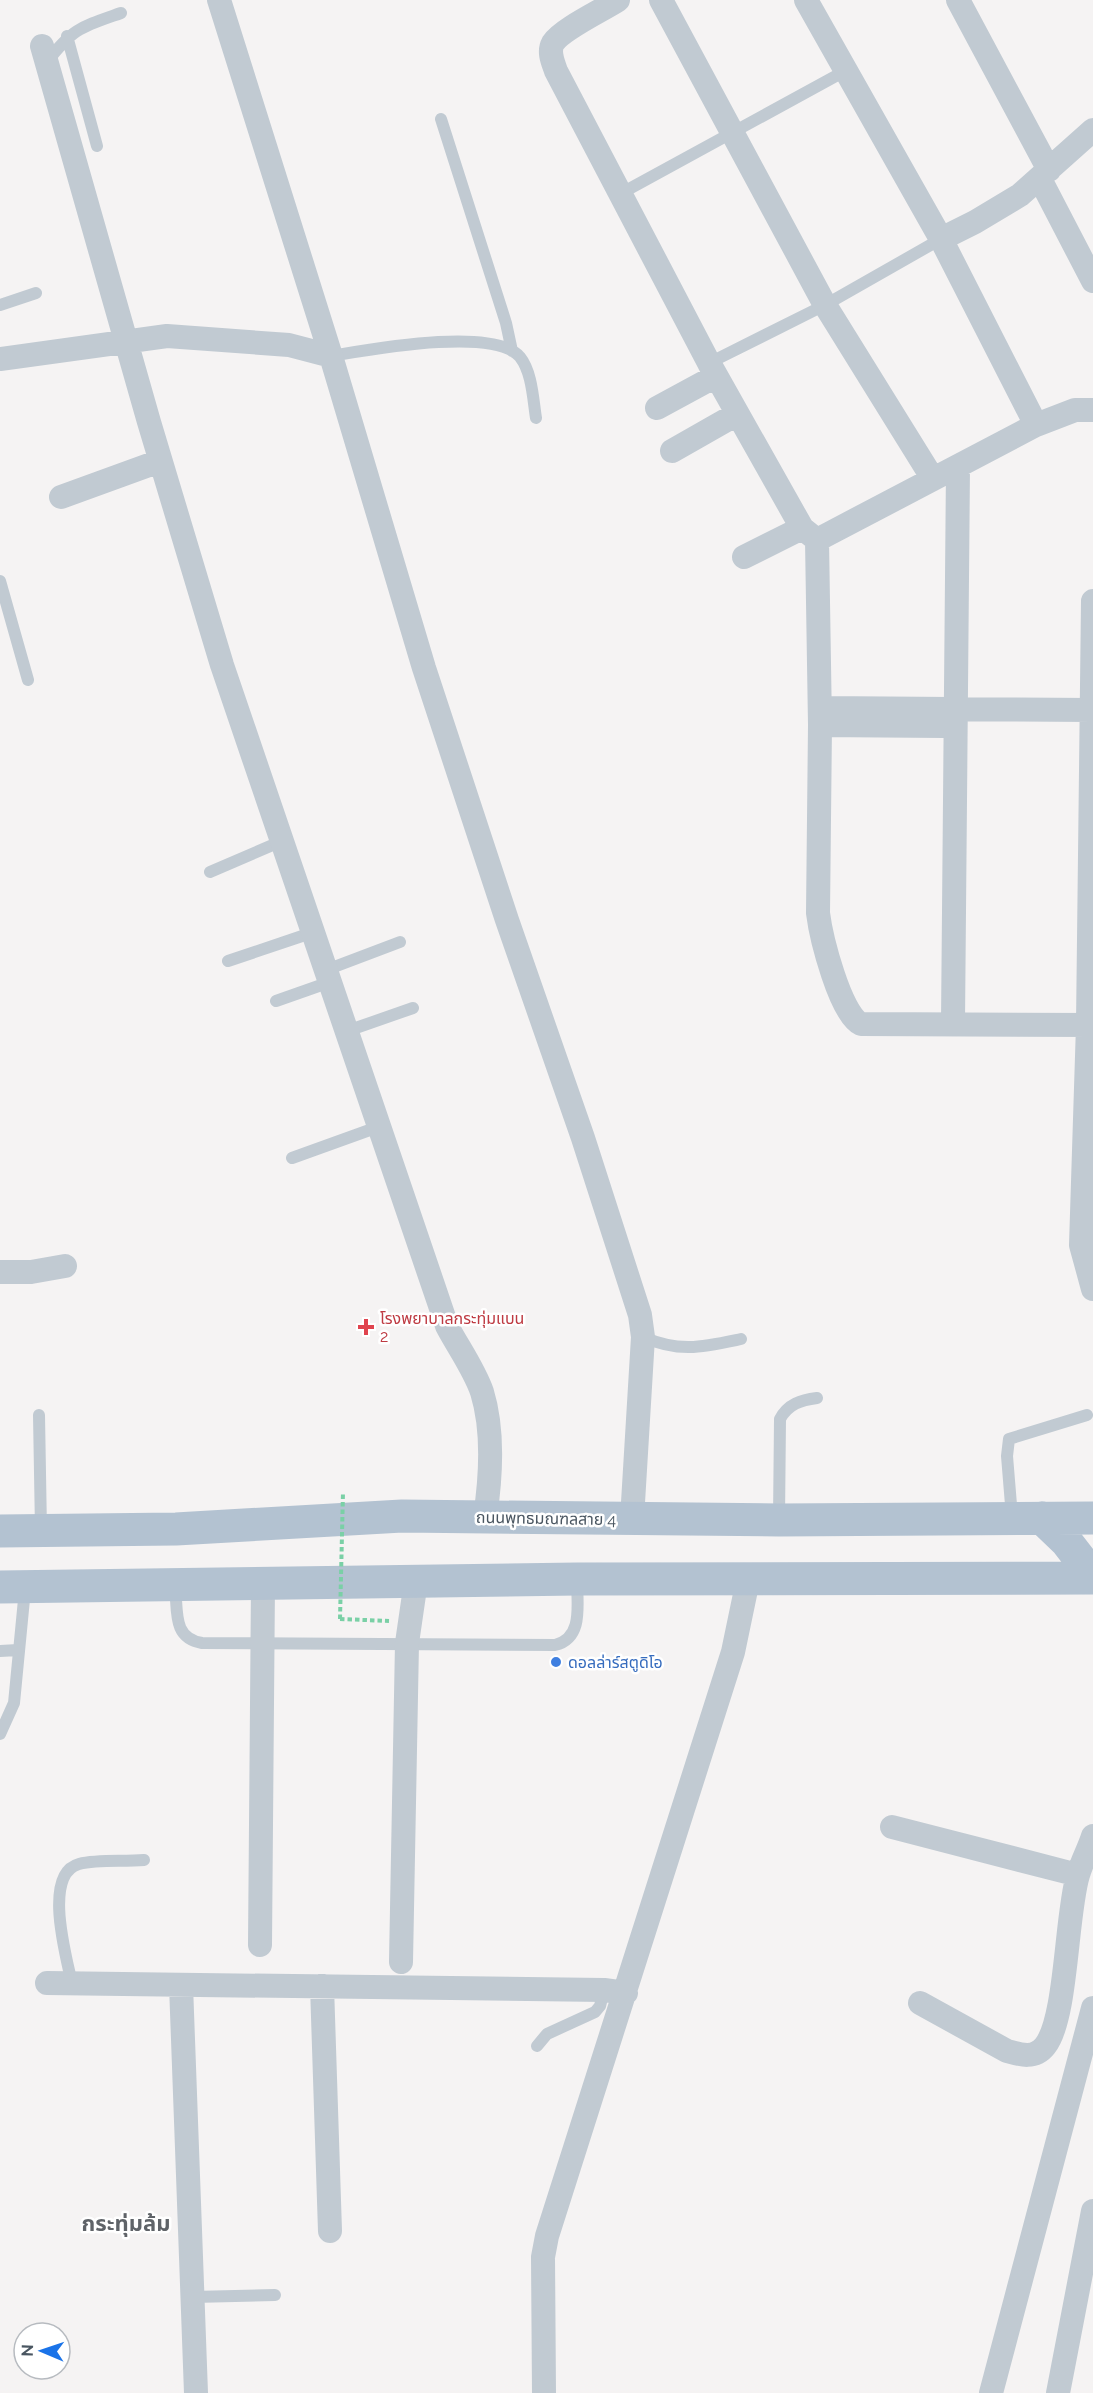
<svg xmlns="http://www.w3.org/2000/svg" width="1093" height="2393" font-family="Raleway,'Noto Sans Thai',sans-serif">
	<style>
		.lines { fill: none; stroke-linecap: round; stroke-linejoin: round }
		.path { stroke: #7ad0a6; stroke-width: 4; stroke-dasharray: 4.5 3; stroke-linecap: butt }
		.lane { stroke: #c1cad2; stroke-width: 12 }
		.street { stroke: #c1cad2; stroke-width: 24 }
		.primary { stroke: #b3c2d1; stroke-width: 33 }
		.path-bridge { stroke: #7ad0a6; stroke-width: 4; stroke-dasharray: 4.5 3; stroke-linecap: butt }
		.health-dot { fill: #e0444e; stroke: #fff; stroke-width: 2 }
		.shop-dot { fill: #3f7fe0; stroke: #fff; stroke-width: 2 }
		.labels { text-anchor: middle; stroke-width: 5; stroke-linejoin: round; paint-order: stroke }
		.health-label { font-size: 16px; fill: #be3a42; stroke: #fff; text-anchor: start }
		.street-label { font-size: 16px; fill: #4a5661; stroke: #fff }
		.shop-label { font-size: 16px; fill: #366cbe; stroke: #fff; text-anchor: start }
		.district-label { font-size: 22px; font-weight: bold; fill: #5f6368; stroke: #fff }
	</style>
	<rect width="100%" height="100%" fill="#f5f3f3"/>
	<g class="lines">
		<!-- path -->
		<path class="path" d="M340 1619 389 1621"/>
		<!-- lane -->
		<path class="lane" d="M67 36 97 146
			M47 62C73 28 81 27 121 13
			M441 119 506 323 512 351
			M618 195 845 71
			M0 305 36 293
			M331 356C368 350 494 326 520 357 532 372 533 399 536 418
			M709 363 825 305 941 239
			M0 581 28 680
			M210 872 282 841
			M228 961 314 932
			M326 970 400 942
			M276 1001 330 982
			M347 1031 413 1008
			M292 1158 378 1127
			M643 1337C680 1353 703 1347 741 1339
			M39 1415 41 1530
			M1012 1517 1007 1456 1009 1439 1087 1415
			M779 1519 780 1419C788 1404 801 1400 817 1398
			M175 1586C178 1611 172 1638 202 1643L555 1645C584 1638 577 1604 577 1580
			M0 1651 18 1650
			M0 1734 14 1703 25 1589
			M72 1984C67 1959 42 1874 79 1864 99 1859 123 1862 144 1860
			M537 2046 547 2034 595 2012 600 2006 604 1990
			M193 2297 275 2295"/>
		<!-- street -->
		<path class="street" d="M219 0 331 356 424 668 507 920 583 1138 640 1315 643 1337 632 1519
			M618 0C603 10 562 29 553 43 548 52 553 62 556 71L709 363 802 528 817 540
			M661 0 825 305 933 479
			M806 0 941 239 1036 425
			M958 0 1049 170
			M42 46 149 422 222 665 447 1326C458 1347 474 1369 482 1392 494 1431 491 1477 485 1517
			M1040 179 1093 281
			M941 239 975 222 1020 195 1093 130
			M0 359 167 336 289 345 331 356
			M657 408 716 376
			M1093 410H1075L1036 425 817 540 820 725 818 913C821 937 840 1014 861 1024L1093 1025
			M672 451 737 414
			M61 497 160 461
			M744 557 802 528
			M1093 601 1088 1025 1081 1245 1093 1289
			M820 708 1093 710
			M820 725 944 726
			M953 1023 958 467
			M0 1272H31L65 1266
			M892 1827 1078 1875
			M260 1945 263 1583
			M401 1962 407 1643 416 1581
			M47 1983 604 1990 626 1993
			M181 1985 196 2393
			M322 1986 330 2231
			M920 2003 1007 2051C1021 2055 1035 2059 1045 2046 1067 2019 1066 1914 1078 1875 1082 1861 1089 1849 1093 1836
			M544 2393 543 2257 547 2236 733 1652 748 1580
			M991 2393 1093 2008
			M1058 2393 1093 2211"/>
		<!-- primary -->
		<path class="primary" d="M1042 1518 1066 1541 1093 1576
			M0 1531 176 1529 402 1516 779 1520 1093 1518
			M0 1587 577 1579 1093 1578"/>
		<!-- path-bridge -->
		<path class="path-bridge" d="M340 1619 343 1492"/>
	</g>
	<!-- markers -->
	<path class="health-dot" d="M363 1318h6v6h6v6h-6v6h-6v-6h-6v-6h6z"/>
	<circle class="shop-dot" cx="556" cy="1662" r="6"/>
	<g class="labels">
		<!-- health labels -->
		<g class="health-label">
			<text x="380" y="1324">โรงพยาบาลกระทุ่มแบน<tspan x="380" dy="18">2</tspan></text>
		</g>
		<!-- street labels -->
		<g class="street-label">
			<text transform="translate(546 1518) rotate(1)" y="6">ถนนพุทธมณฑลสาย 4</text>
		</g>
		<!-- shop labels -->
		<g class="shop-label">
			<text x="568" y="1668">ดอลล่าร์สตูดิโอ</text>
		</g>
		<!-- district labels -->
		<g class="district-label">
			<text x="126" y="2231">กระทุ่มล้ม</text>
		</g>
	</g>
	<!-- north arrow -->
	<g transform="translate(42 2351) rotate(272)"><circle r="28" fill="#ffffff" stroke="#b7bbc0" stroke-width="1.5"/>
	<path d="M0-4.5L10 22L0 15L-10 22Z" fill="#1a73e8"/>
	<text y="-9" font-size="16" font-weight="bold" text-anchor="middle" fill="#4a5661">N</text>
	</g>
</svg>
